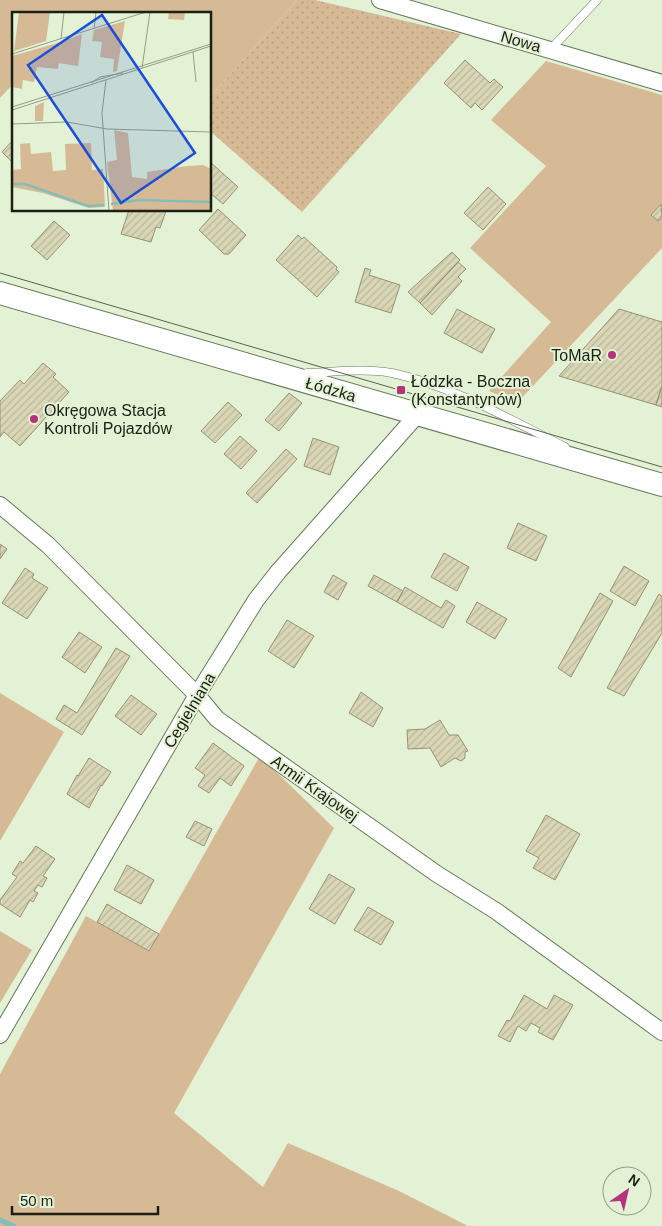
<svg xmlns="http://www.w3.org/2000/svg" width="662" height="1226" font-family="Arial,sans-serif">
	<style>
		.grass { fill: #d6ba96 }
		.garden { fill: url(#garden-dots) }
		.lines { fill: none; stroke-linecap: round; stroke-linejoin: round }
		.stream { stroke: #85beb6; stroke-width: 5.5 }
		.building { fill: url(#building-hatch); stroke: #969274 }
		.service-casing { stroke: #69775c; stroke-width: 9 }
		.minor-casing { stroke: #69775c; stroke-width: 18 }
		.secondary-casing { stroke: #69775c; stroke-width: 24 }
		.service { stroke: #fff; stroke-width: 8 }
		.minor { stroke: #fff; stroke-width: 16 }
		.secondary { stroke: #fff; stroke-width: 22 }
		.tram { stroke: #5a6251; stroke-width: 1 }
		.poi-dot { fill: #b5337b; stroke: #e3f2d4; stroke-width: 2 }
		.labels { text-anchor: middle; stroke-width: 4; stroke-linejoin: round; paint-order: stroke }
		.street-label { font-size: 16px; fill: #1b2015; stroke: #e3f2d4 }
		.poi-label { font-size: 16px; fill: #1b2015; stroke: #e3f2d4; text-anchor: start }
		.inset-river { fill: none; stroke: #85beb6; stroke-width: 2.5 }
		.inset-road { fill: none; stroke: #939e88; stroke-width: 1 }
		.view { fill: #1d4ed8; fill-opacity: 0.15; stroke: #1d4ed8; stroke-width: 2.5 }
		.inset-edge { fill: none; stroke: #1b2015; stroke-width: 2.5 }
	</style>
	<defs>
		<pattern id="garden-dots" width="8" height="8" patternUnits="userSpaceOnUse" patternTransform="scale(1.25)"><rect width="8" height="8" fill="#d6ba96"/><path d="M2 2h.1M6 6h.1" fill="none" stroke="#b7a080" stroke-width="1.8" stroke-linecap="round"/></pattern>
		<pattern id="building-hatch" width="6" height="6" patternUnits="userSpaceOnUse" patternTransform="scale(1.25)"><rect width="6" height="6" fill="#d9d6b6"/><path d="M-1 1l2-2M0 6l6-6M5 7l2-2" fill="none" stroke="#bab79c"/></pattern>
	</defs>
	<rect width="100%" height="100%" fill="#e3f2d4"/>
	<!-- grass -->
	<path class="grass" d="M0 0H297L210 97V14H14V83L0 98Z
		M546 61 662 95V248L517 403 489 391 551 322 470 248 546 166 491 120Z
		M0 693 64 732 0 841Z
		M260 756 334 828 174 1113 263 1187 288 1143 399 1191 468 1226H0V1074L86 916 149 951Z
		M0 931 32 950 0 1003Z"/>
	<!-- garden -->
	<path class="garden" d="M297 0H315L461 34 302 212 210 131V97Z"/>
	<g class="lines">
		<!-- stream -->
		<path class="stream" d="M0 1220 13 1226"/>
	</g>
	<!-- building -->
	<path class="building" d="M465 60 490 83 494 79 503 87 482 110 475 103 471 108 444 83Z
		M14 139V158L11 161 2 152Z
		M210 162 238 187 223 204 210 193Z
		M488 187 506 204 483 230 464 213Z
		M661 204 662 216 658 221 651 215Z
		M218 209 246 235 229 254H224L199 230Z
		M129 210 166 211 160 228 156 227 151 242 121 234Z
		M54 221 70 235 47 260 31 246Z
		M298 235 302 239 304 237 337 267 336 269 339 272 317 297 276 260Z
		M452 252 460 260 420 303 408 292Z
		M458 262 466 269 458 277 462 281 432 315 420 303Z
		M365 268 371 270 369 275 400 285 391 313 355 302Z
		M457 309 495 329 482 353 444 333Z
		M619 309 662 322V386L656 405 559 376Z
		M43 363 56 374 53 377 69 392 20 446 4 432 0 437V401L20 380 24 384Z
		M662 386V407L656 405Z
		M289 393 302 403 279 431 265 420Z
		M228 402 242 415 215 443 201 431Z
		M240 436 257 451 241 469 224 454Z
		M313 438 339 447 330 475 304 466Z
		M286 449 297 459 257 503 246 493Z
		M518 523 547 536 536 561 507 548Z
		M0 544 7 549 0 559Z
		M444 553 469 567 457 591 431 577Z
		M624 566 649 581 635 606 610 591Z
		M25 568 34 574 32 578 48 588 27 619 2 603Z
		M333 575 347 583 338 600 324 592Z
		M374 575 403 591 397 602 368 586Z
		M405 587 441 608 446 600 455 606 443 628 397 602Z
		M600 593 613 601 571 677 558 668Z
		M659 594 662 596V633L624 696 607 688Z
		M477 602 507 619 495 639 466 622Z
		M287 620 314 636 294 668 268 651Z
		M79 632 102 647 85 673 62 657Z
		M116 648 130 656 82 735 56 719 64 705 77 713Z
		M361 692 383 708 373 727 349 713Z
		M131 695 157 714 141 735 115 716Z
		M440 720 449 735H458L468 751 465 752V758L461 761 455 758 441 767 430 748 408 749 407 730 425 729Z
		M213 743 244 766 231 786 220 778 209 793 198 786 205 775 195 768Z
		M89 758 111 772 102 786 101 785 89 808 67 794 77 775 78 776Z
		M546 815 580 834 555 880 533 868 539 858 526 851Z
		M195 821 212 829 204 846 186 837Z
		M36 846 55 859 43 876 47 878 42 887 38 885 34 891 38 893 33 902 30 900 20 917 0 904V900L17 877 12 874 20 861 23 863Z
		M127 865 154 880 141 904 114 890Z
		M329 874 355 889 335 924 309 909Z
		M107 904 159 934 149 951 97 922Z
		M368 907 394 922 381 945 354 930Z
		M524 995 547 1009 554 995 573 1005 553 1040 538 1032 540 1028 531 1023 526 1031 518 1026 510 1042 498 1036 507 1020 510 1021Z"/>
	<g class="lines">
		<!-- service casing -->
		<g class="service-casing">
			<path id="service" d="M550 50 597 0
				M307 373C334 372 365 368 392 373 453 386 509 419 565 447"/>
		</g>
		<!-- minor casing -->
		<g class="minor-casing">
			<path id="minor" d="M380 0 662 83
				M0 505 48 545 197 695 217 719 437 874 496 911 662 1032
				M0 1035 197 695 256 600 278 572 418 414"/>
		</g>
		<!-- secondary casing -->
		<g class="secondary-casing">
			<path id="secondary" d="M0 293 662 485"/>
		</g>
		<!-- service -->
		<use href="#service" class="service"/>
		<!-- minor -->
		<use href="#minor" class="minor"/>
		<!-- secondary -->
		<use href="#secondary" class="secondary"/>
		<!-- tram -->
		<path class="tram" d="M0 273 662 467"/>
	</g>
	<!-- markers -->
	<g class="poi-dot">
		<circle cx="612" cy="355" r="5"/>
		<rect x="396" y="385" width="10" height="10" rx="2.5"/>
		<circle cx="34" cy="419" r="5"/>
	</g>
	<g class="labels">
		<!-- street labels -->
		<g class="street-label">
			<text transform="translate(521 41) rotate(16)" y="6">Nowa</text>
			<text transform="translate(331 389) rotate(16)" y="6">Łódzka</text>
			<text transform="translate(189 710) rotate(-59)" y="6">Cegielniana</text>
			<text transform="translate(315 788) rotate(35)" y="6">Armii Krajowej</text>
		</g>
		<!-- poi labels -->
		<g class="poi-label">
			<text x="602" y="361" text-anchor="end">ToMaR</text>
			<text x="411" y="387">Łódzka - Boczna<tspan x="411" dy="18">(Konstantynów)</tspan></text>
			<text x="44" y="416">Okręgowa Stacja<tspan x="44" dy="18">Kontroli Pojazdów</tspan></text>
		</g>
	</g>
	<!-- overview -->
	<g transform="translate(12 12)">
		<rect width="199" height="199" fill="#e3f2d4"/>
		<path d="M7 0H38L34 29 2 39ZM113 9 105 59 101 60 102 47 88 45 90 30 80 29 82 18ZM49 30 46 57 25 55 22 70 11 68 10 77 0 75V44ZM32 90 31 109H23V94ZM102 118 116 121 120 165 135 167V160L175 154 191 153 199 157V199H101L95 150 105 148ZM18 131 19 142 39 140 41 159 54 158 53 132 79 131 80 158 91 157 93 195 77 196 31 181 0 175V137L1 158 9 157 8 132Z" fill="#d6ba96"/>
		<path d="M157 0H173L172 8 156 7Z" fill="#d6ba96"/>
		<path d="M70 22 66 54 46 51 49 30Z" fill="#d6ba96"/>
		<path class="inset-river" d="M0 172H13L76 194 92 193M99 192 127 188 199 190"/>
		<path class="inset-road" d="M82 17 84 0M49 27 52 0M181 40 184 70M0 42 134 0M130 56 138 0M94 68 90 101 97 199M79 71 88 65 111 61M0 95 199 32M0 98 199 34M0 112 55 110 95 117 199 120"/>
		<path class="view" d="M90 3 183 141 109 191 16 53Z"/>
		<rect width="199" height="199" class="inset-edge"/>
	</g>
	<!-- north arrow -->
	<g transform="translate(627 1191) rotate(34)"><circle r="24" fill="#e3f2d4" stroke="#939e88"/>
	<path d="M0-4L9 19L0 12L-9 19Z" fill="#b5337b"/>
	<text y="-8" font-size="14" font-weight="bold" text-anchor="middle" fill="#1b2015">N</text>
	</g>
	<!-- scale -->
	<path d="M12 1206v8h146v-8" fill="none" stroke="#1b2015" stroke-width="2.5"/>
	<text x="20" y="1206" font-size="15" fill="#1b2015" stroke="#e3f2d4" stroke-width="4" paint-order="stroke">50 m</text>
</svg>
